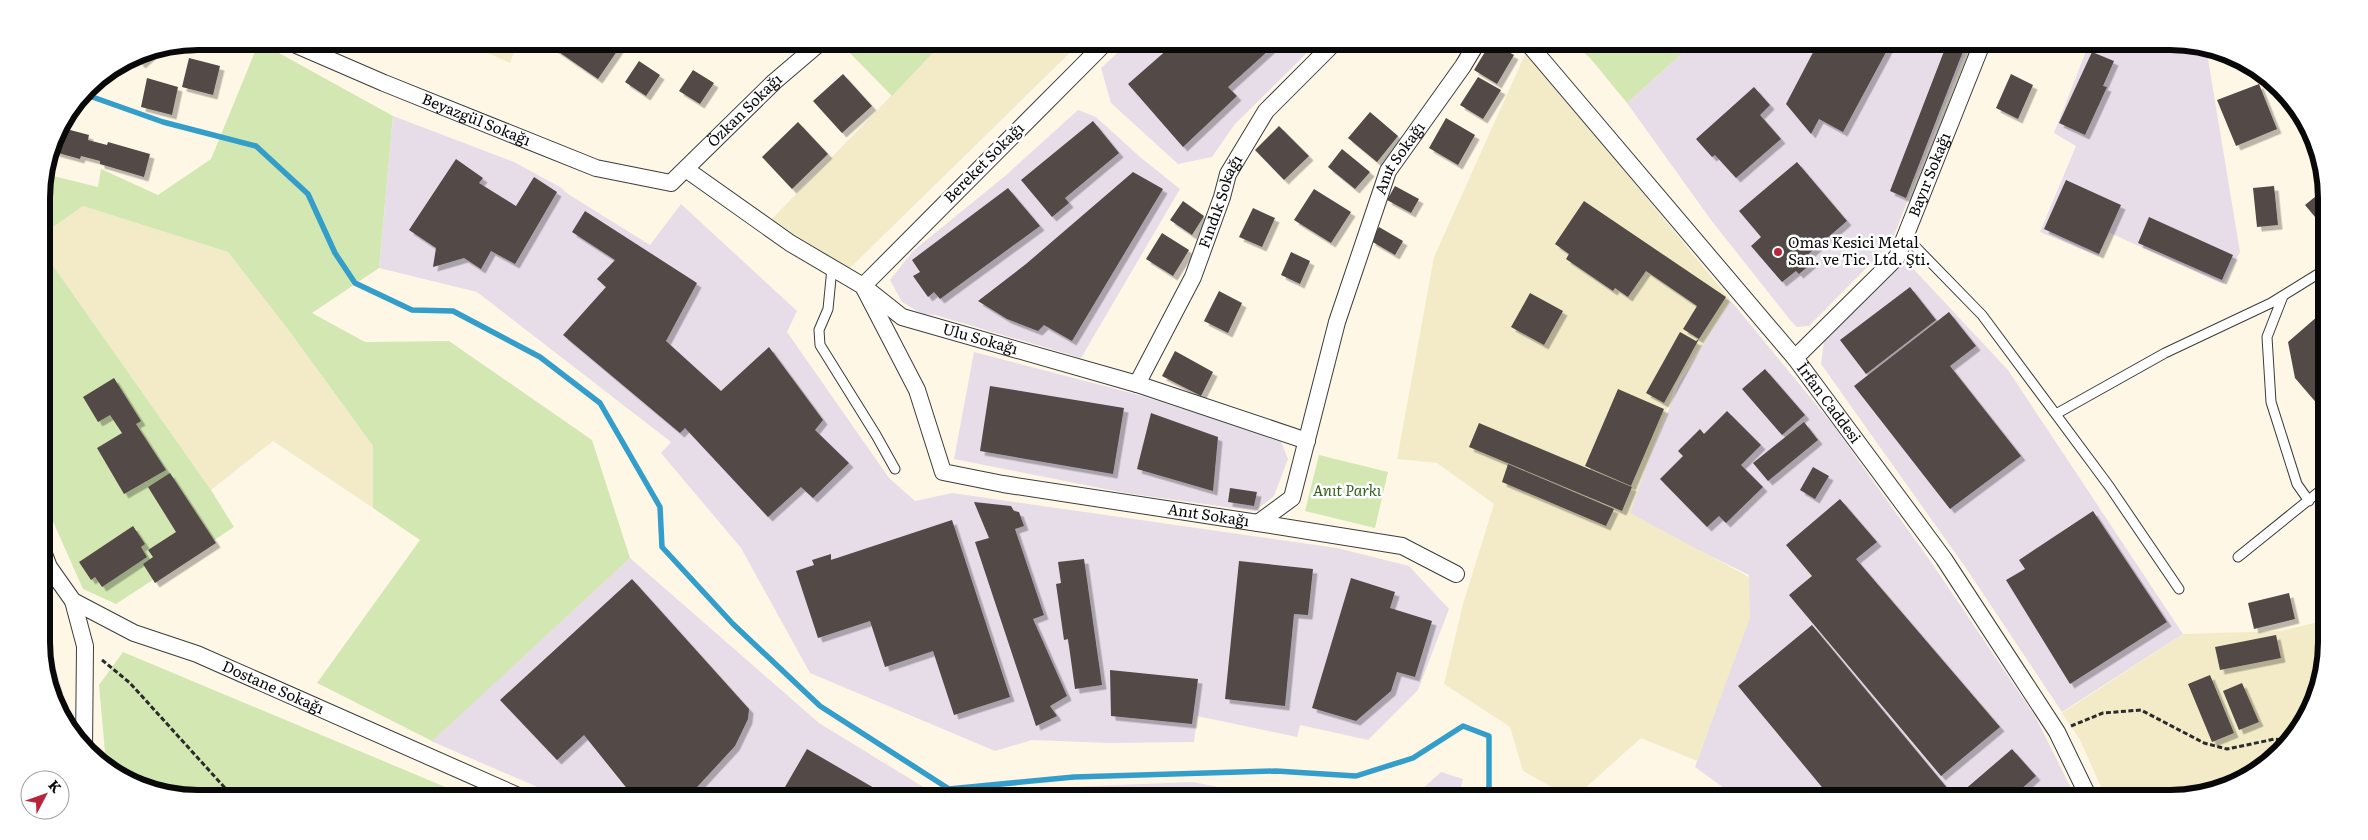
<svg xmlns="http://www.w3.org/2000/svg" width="2368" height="840" font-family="Literata,serif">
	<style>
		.industrial { fill: #e6dde9 }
		.farmland { fill: #f3ebc8 }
		.green { fill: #d3e7b2 }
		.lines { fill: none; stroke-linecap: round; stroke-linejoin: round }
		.stream { stroke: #349ecb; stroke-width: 5.5 }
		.building { fill: #524946; filter: url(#shadow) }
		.lane-casing { stroke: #3c3c3c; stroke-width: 11 }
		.street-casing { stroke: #3c3c3c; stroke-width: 18 }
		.path { stroke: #2b2b2b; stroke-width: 3; stroke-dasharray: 5 2.5; stroke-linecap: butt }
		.lane { stroke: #fff; stroke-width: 9 }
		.street { stroke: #fff; stroke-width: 16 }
		.poi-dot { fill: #b6253a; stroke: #fff; stroke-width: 2 }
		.labels { text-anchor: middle; stroke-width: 5; stroke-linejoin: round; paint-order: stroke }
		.street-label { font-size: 15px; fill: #090909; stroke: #fff }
		.poi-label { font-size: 15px; fill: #090909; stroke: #fff; text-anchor: start }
		.park-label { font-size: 15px; font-style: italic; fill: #315f1c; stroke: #fff }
		.rim { fill: none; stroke: #090909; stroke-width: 6 }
	</style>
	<defs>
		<filter id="shadow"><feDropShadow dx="4.5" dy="4.5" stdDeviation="0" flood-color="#0004"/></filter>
	</defs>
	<rect width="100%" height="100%" fill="#fff7e6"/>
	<!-- industrial -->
	<path class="industrial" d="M1130 41H1319L1235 124 1212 157 1178 164 1111 103 1101 68Z
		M1696 41H1970L1891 243 1809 326 1797 327 1790 320 1711 220 1627 103Z
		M2090 41H2170L2206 47 2240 252 2223 284 2110 233 2098 256 2040 232 2076 146 2054 133Z
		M1078 110 1096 117 1140 157 1180 189 1081 358 935 315 922 314 902 302 890 280 913 251 1005 176Z
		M393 116 514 162 560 187 568 194 650 245 681 204 797 311 787 332 889 478 915 501 952 493 1337 548 1409 566 1449 609 1418 690 1368 740 1300 725 1297 737 1197 716 1194 742 1109 743 1032 740 995 751 810 673 741 548 661 453 671 442 477 292 379 268Z
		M1906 261 2008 370 2183 634 2062 712 1968 571 1821 364 1824 342Z
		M1731 301 1833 425 1931 562 2035 716 2076 798H1738L1695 767 1749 616V575L1627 515 1679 384Z
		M974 352 1139 395 1280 439 1288 459 1274 496 1255 511 1125 493 954 459Z
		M630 558 819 723 943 799H565L431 741Z
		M44 627 63 693V710L44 672Z
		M1441 772 1463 779 1458 799H1411Z
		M1193 782 1278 799H1070L1069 787Z"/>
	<!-- farmland -->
	<path class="farmland" d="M461 41H511L517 45 510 63Z
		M944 41H1082L849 269 768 223Z
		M1526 52 1598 134 1603 145 1730 299 1676 383 1630 513 1749 577 1750 618 1697 761 1641 738 1573 799 1523 771 1510 727 1444 684 1463 604 1494 504 1437 463 1397 459 1434 257Z
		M83 206 228 252 290 332 373 446V508L273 441 211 490 42 250V235Z
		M2327 620V642L2319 692 2295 737 2265 767 2221 790 2180 798H2106L2080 740 2062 713 2183 634 2281 631Z"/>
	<!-- green -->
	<path class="green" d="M844 41H944L892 96 841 44Z
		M1571 41H1696L1627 103 1590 58Z
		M259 42 393 116 379 268 312 313 365 342 449 341 592 440 630 558 432 741 317 683 420 540 373 508V446L290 332 228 252 83 206 42 235V187L45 174 98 187 101 169 158 195 211 159Z
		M42 250 211 490 234 527 116 604 83 589 43 499Z
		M1319 455 1388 472 1375 528 1305 511Z
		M123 652 474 799H198L148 791 106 763 99 685Z"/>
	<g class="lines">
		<!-- stream -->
		<path class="stream" d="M84 94 163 122 256 146 308 194 335 253 355 283 412 310 453 311 540 357 600 403 660 507 662 547 733 624 820 706 949 789 1074 777 1276 771 1356 776 1413 758 1463 726 1489 736V799
			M1629 799 1672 796 1676 799"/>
	</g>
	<!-- building -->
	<path class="building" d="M543 41H624L598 79Z
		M1177 41H1279L1228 87 1237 96 1183 147 1128 84Z
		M1819 41H1892L1843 132 1819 119 1811 134 1786 104Z
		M1948 41H1967L1906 198 1890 191Z
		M1491 42 1514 55 1497 84 1474 70Z
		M158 49 141 64 134 56 138 53Z
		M2092 52 2114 61 2103 86 2107 87 2085 135 2059 123Z
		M189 58 220 66 213 95 182 87Z
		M639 61 660 75 646 96 625 82Z
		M693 70 714 83 700 104 679 91Z
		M843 74 872 106 842 133 813 101Z
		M2011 74 2033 85 2018 119 1996 108Z
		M1478 77 1501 90 1483 119 1460 105Z
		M147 78 178 87 172 115 141 107Z
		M2259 84 2277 129 2236 146 2217 100Z
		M1754 87 1770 105 1760 115 1781 139 1736 178 1715 155 1712 157 1696 139Z
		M1370 112 1398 136 1377 162 1348 138Z
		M1446 118 1475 135 1458 165 1429 148Z
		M1093 121 1119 153 1065 198 1069 203 1052 217 1021 180Z
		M798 122 828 154 792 189 762 157Z
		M1279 126 1309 156 1284 180 1255 150Z
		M59 127 89 135 88 140 107 145 108 142 150 154 144 177 100 164V161L81 156 80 159 51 151Z
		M1342 149 1370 172 1355 189 1328 167Z
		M456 159 483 178 479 183 516 206 534 177 557 192 515 264 491 251 481 269 464 258 433 267 436 248 409 230Z
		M1797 162 1847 221 1805 257 1812 263 1799 274 1796 271 1782 282 1751 246 1761 237 1739 211Z
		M1133 172 1163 189 1072 341 1044 325 1038 331 1007 319 978 301 1026 264Z
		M2066 180 2121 205 2099 254 2044 229Z
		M1395 186 1419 199 1411 213 1387 200Z
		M2274 186 2278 225 2257 227 2253 188Z
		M1008 188 1040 226 940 299 934 292 928 297 913 276 920 272 912 260Z
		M1314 189 1351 212 1331 243 1294 220Z
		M2321 192 2325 198 2326 230 2305 205Z
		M1183 201 1204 216 1192 235 1170 220Z
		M1584 201 1726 297 1699 339 1683 329 1697 306 1646 271 1628 297 1615 288 1613 291 1566 259 1569 254 1555 244Z
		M1253 208 1275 218 1262 247 1239 237Z
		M585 211 697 283 666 341 721 391 769 347 823 420 815 430 849 463 813 498 801 487 768 517 685 428 680 433 563 335 606 287 597 279 615 260 572 232Z
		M2149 217 2233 255 2222 280 2138 243Z
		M1379 227 1403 241 1395 255 1371 241Z
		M1162 233 1189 250 1173 276 1146 259Z
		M1291 252 1310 261 1300 284 1281 275Z
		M1910 287 1936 320 1866 374 1840 340Z
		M1219 291 1242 303 1228 333 1204 321Z
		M1530 293 1563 311 1544 345 1511 327Z
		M2326 309V414L2295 378 2288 342Z
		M1949 312 1976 346 1950 366 2021 456 1950 509 1854 386Z
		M1680 332 1696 341 1699 339 1664 403 1646 393Z
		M1175 351 1213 372 1201 396 1162 376Z
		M1765 369 1805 415 1782 435 1742 389Z
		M114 378 141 421 136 424 166 470 124 494 97 448 122 433 110 415 98 422 83 397Z
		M990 386 1124 408 1113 474 980 451Z
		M1618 389 1664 409 1631 486 1585 466Z
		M1727 411 1761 445 1741 465 1763 487 1726 523 1719 516 1707 527 1660 479 1683 456 1678 451 1700 429 1704 434Z
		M1151 413 1218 437 1213 491 1137 469Z
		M1804 422 1818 440 1768 481 1753 463Z
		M1479 423 1632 487 1622 511 1469 447Z
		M1508 464 1614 509 1606 526 1502 482Z
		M1813 467 1829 476 1815 499 1800 490Z
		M170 473 216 543 155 583 143 564 153 557 148 550 176 532 148 487Z
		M1230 488 1257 492 1254 506 1228 502Z
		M1840 499 1877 542 1856 559 2000 727 1941 776 1789 595 1812 576 1786 545Z
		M974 502 1011 506 1014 511 1019 512 1024 526 1015 529 1044 615 1033 619 1067 696 1050 706 1057 716 1036 726 975 542 989 538Z
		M2093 511 2167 622 2070 684 2006 580 2025 569 2019 560Z
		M952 520 1010 697 954 715 933 651 885 667 870 621 818 638 796 571 814 565 812 560 831 554V560Z
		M133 526 145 544 141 547 147 557 102 587 95 577 91 580 79 562Z
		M1084 559 1102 685 1075 689 1068 639 1064 640 1056 584 1061 583 1058 562Z
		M1239 561 1313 569 1308 615 1294 614 1285 706 1225 699Z
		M1351 578 1395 592 1390 608 1432 621 1415 677 1397 672 1391 691 1356 721 1312 708Z
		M632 579 749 709 748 719 735 746 686 799H661L655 791 649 796H633L584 735 557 760 500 700Z
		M2289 593 2295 619 2254 629 2248 603Z
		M1812 625 1948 789 1936 798H1831L1738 686Z
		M2276 635 2281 658 2220 670 2215 647Z
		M1110 670 1198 679 1192 724 1111 716Z
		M2210 675 2234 733 2212 742 2188 684Z
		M2242 683 2259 722 2239 730 2223 691Z
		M807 749 893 799H778Z
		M2012 749 2036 776 2011 798H1955Z"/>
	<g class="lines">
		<!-- lane casing -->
		<g class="lane-casing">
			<path id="lane" d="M1905 236 1982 315 2109 486 2179 589
				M832 268 828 309 819 330 820 345 876 435 895 469
				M2283 296 2267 337 2271 402 2297 484 2309 501
				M2056 414 2165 353 2271 303 2326 269
				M2238 557 2326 486"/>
		</g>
		<!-- street casing -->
		<g class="street-casing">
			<g id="street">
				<path id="s1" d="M287 41 384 83 596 168 671 183 774 82 822 41"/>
				<path id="s2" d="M1107 41 863 286 917 390 943 472 1003 484 1258 523 1292 498 1337 322 1388 171 1463 66 1478 41"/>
				<path id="s3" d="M1526 41 1795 358 1944 559 2057 732 2089 798"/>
				<path id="s4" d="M687 170 790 243 863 286 902 317 1137 384 1307 441"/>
				<path id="s5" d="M1795 358 1897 257 1983 41"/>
				<path id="s6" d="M1137 384 1193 277 1222 197 1228 174 1266 111 1336 41"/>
				<path d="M1258 523 1402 546 1456 574"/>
				<path id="s7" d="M44 554 49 567 73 601 134 633 197 654 525 799"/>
				<path d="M73 601 85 646 84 748"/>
			</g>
		</g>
		<!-- path -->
		<path class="path" d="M102 660 130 683 235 799
			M2071 726 2103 713 2141 710 2204 743 2227 749 2275 739 2291 741"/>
		<!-- lane -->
		<use href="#lane" class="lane"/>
		<!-- street -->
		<use href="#street" class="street"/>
	</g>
	<!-- markers -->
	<circle class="poi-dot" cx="1778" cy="252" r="5"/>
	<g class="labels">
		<!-- street labels -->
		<g class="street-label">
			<text dy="5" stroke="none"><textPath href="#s1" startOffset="514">Özkan Sokağı</textPath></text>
			<text dy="5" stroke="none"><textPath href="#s1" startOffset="205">Beyazgül Sokağı</textPath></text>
			<text dy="5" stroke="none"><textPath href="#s2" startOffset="1268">Anıt Sokağı</textPath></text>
			<text transform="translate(984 163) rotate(-45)" y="5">Bereket Sokağı</text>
			<text dy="5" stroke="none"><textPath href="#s5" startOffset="232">Bayır Sokağı</textPath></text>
			<text dy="5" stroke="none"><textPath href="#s6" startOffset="201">Fındık Sokağı</textPath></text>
			<text dy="5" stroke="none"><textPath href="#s4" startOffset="342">Ulu Sokağı</textPath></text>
			<text dy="5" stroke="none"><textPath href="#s3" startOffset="472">İrfan Caddesi</textPath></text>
			<text dy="5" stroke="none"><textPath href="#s2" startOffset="818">Anıt Sokağı</textPath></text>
			<text dy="5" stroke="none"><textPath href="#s7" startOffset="274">Dostane Sokağı</textPath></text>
		</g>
		<!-- poi labels -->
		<g class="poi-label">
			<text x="1788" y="248">Omas Kesici Metal<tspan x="1788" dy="17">San. ve Tic. Ltd. Şti.</tspan></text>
		</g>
		<!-- park labels -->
		<g class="park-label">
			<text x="1347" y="496">Anıt Parkı</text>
		</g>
	</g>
	<!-- crop -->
	<path d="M0 0H2368V840H0ZM198 50H2170A148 148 0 0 1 2318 198V642A148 148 0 0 1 2170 790H198A148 148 0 0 1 50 642V198A148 148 0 0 1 198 50Z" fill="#fff" fill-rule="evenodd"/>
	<path class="rim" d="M198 50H2170A148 148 0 0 1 2318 198V642A148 148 0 0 1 2170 790H198A148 148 0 0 1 50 642V198A148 148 0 0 1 198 50Z"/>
	<!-- north arrow -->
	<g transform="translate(45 795) rotate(49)"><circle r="24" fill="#ffffff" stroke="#9d9d9d"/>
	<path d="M0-4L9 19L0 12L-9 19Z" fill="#b6253a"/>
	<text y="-8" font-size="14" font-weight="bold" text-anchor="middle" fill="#090909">K</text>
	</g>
</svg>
